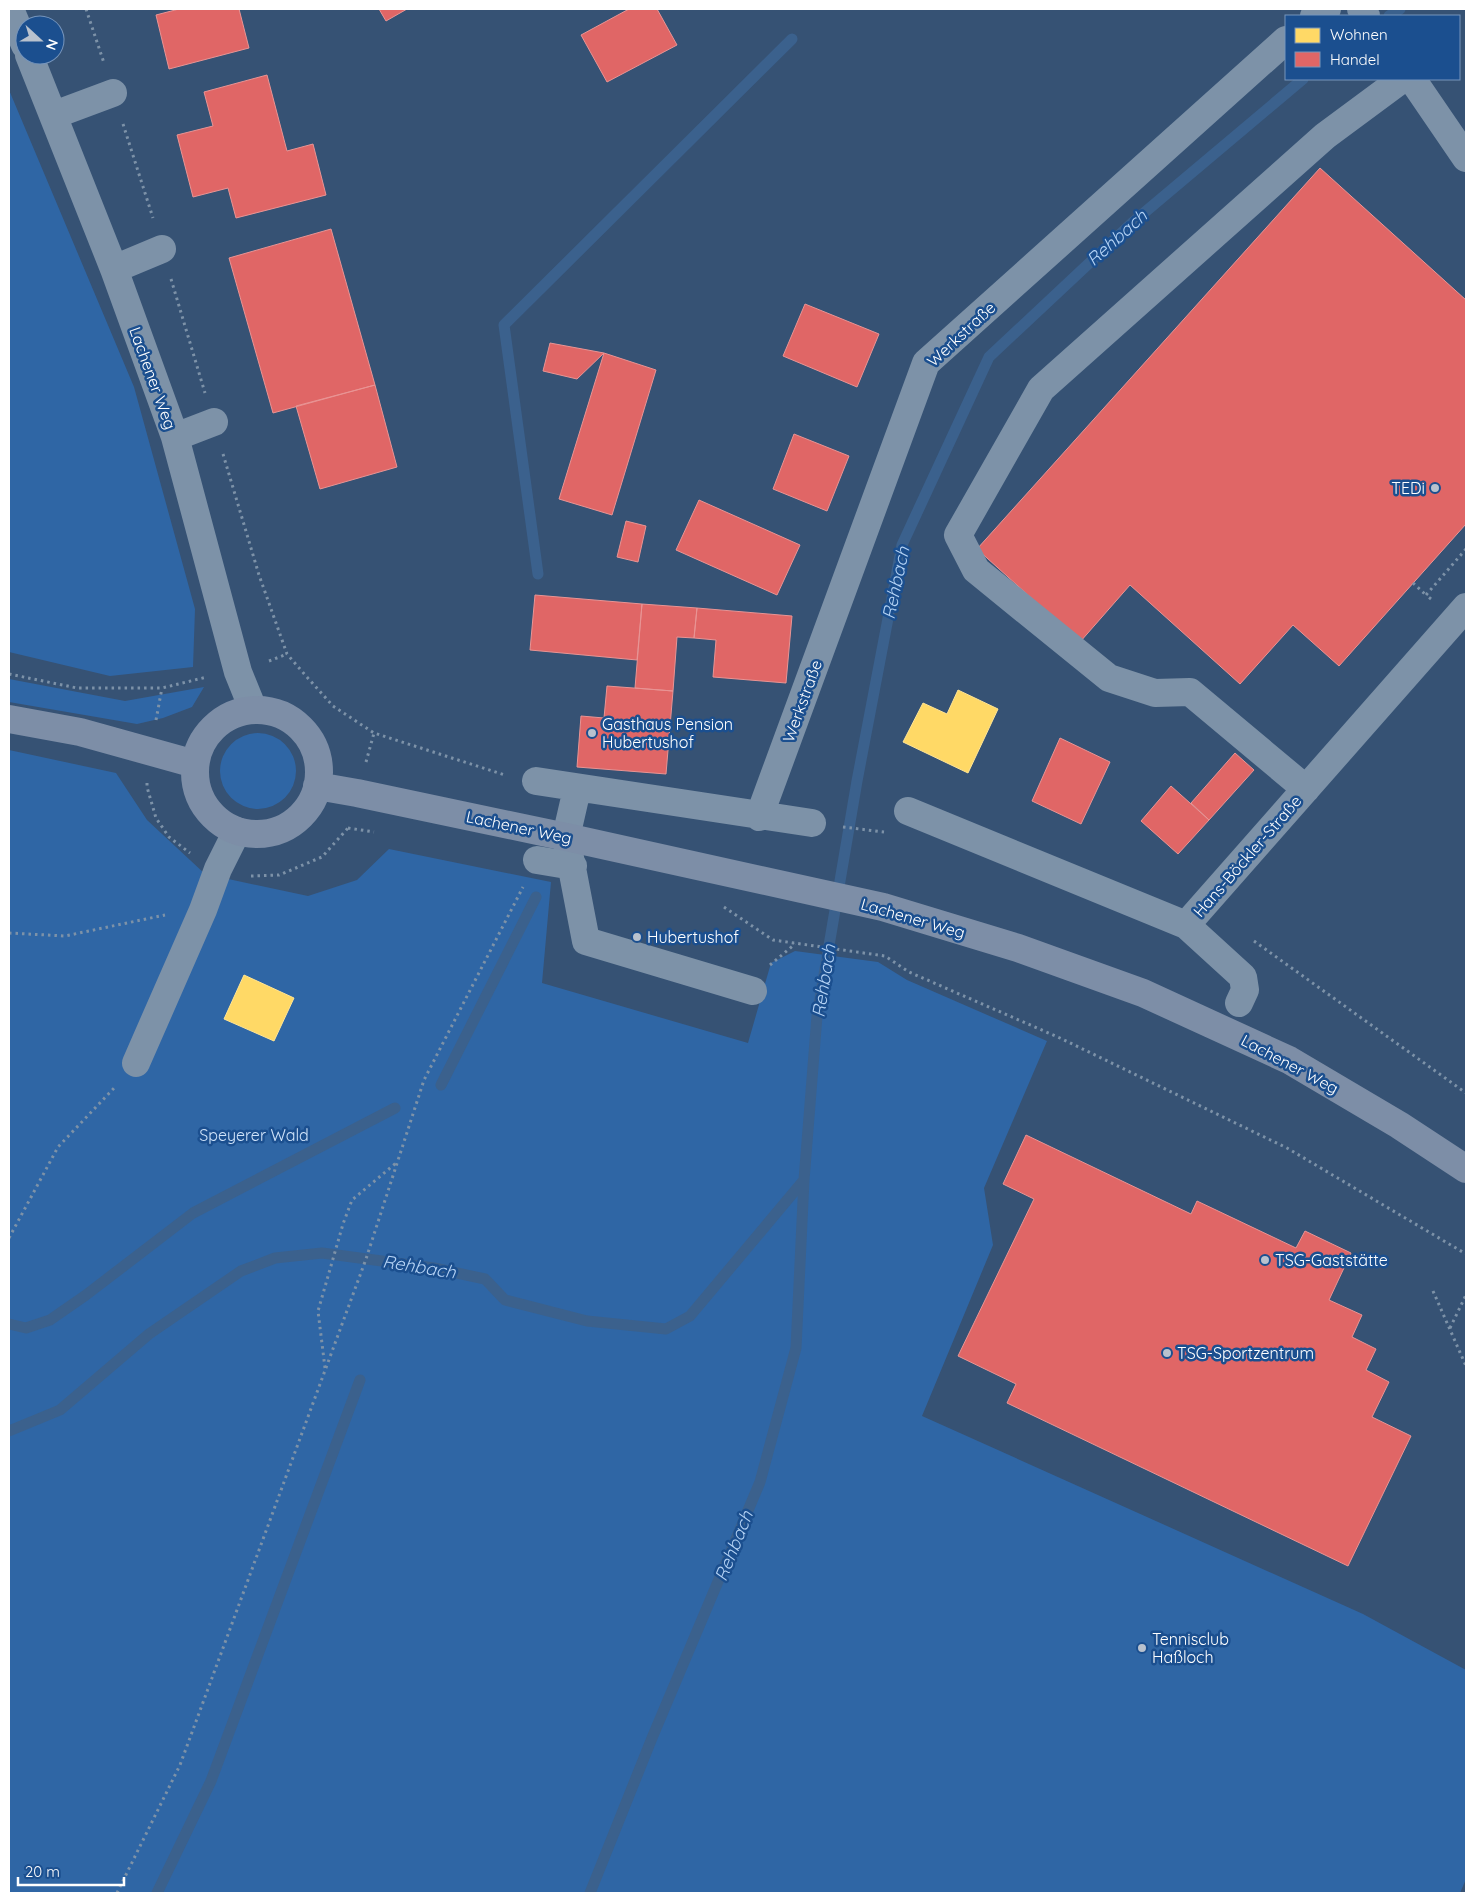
<svg xmlns="http://www.w3.org/2000/svg" width="1475" height="1902" font-family="Quicksand,sans-serif">
	<style>
		.green { fill: #2f66a5 }
		.homes { fill: #ffd966; stroke: #ffe494 }
		.shops { fill: #e06666; stroke: #e99494 }
		.lines { fill: none; stroke-linecap: round; stroke-linejoin: round }
		.stream { stroke: #3b618d; stroke-width: 11 }
		.path { stroke: #7d92a8; stroke-width: 3; stroke-dasharray: 2.5 4; stroke-linecap: butt }
		.minor { stroke: #7d92a8; stroke-width: 28 }
		.major { stroke: #7d8ea7; stroke-width: 28 }
		.poi-dot { fill: #b9c2ce; stroke: #1b4f8f; stroke-width: 2 }
		.labels { text-anchor: middle; stroke-width: 5; stroke-linejoin: round; paint-order: stroke }
		.street-label { font-size: 16px; fill: #fff; stroke: #1b4f8f }
		.poi-label { font-size: 16px; fill: #fff; stroke: #1b4f8f; text-anchor: start }
		.park-label { font-size: 16px; fill: #cfe3fa; stroke: #1b4f8f }
		.water-label { font-size: 18px; font-style: italic; fill: #b5d3f5; stroke: #1b4f8f }
	</style>
	<rect width="100%" height="100%" fill="#365274"/>
	<!-- green -->
	<path class="green" d="M9 90 134 387 195 609 193 667 110 676 9 652Z
		M9 679 125 701 204 687 192 707 163 718 137 724 9 702Z
		M220 771a38 38 0 1 1 76 0a38 38 0 1 1-76 0Z
		M9 750 116 773 147 820 205 874 308 896 357 880 389 849 551 882 542 983 748 1043 771 963 795 951 878 962 907 980 1047 1041 984 1188 993 1245 922 1416 1363 1614 1466 1670V1879L1460 1893H9Z"/>
	<!-- homes -->
	<path class="homes" d="M958 690 998 709 968 773 903 742 923 703 947 714Z
		M244 975 294 998 274 1041 224 1019Z"/>
	<!-- shops -->
	<path class="shops" d="M179 9H239L249 48 169 69 156 15Z
		M379 9H407L386 21Z
		M629 9H657L677 45 607 82 581 35Z
		M267 75 287 151 313 144 326 195 236 218 228 188 193 197 177 135 213 126 204 92Z
		M1320 168 1466 300V524L1339 666 1293 625 1240 684 1130 585 1080 642 977 549Z
		M331 229 375 385 273 413 229 258Z
		M805 304 879 334 857 387 783 356Z
		M550 343 604 353 577 379 543 371Z
		M604 353 656 370 612 515 559 499Z
		M375 385 397 467 320 489 296 406Z
		M794 434 849 456 827 511 773 489Z
		M699 500 800 545 777 595 676 550Z
		M626 521 646 526 638 562 617 557Z
		M535 595 642 604 637 660 530 650Z
		M642 604 697 608 694 638 677 637 673 691 635 688Z
		M697 608 792 616 786 683 713 677 716 640 694 638Z
		M607 686 673 691 666 774 577 767 581 716 604 718Z
		M1060 738 1110 762 1081 824 1032 801Z
		M1235 753 1254 770 1209 820 1191 803Z
		M1171 786 1209 820 1178 854 1141 821Z
		M1026 1135 1191 1214 1197 1201 1296 1248 1305 1231 1351 1253 1329 1300 1362 1315 1352 1337 1376 1349 1366 1370 1389 1382 1372 1417 1411 1436 1348 1566 1007 1403 1016 1384 958 1356 1034 1199 1003 1184Z"/>
	<g class="lines">
		<!-- stream -->
		<path class="stream" d="M1389 16 1400 9
			M538 574 504 325 792 39
			M441 1085 536 897
			M9 1324 26 1328 50 1320 86 1295 193 1213 395 1108
			M9 1431 60 1410 149 1334 241 1271 275 1258 322 1253 434 1268 485 1279 505 1300 587 1321 666 1329 690 1316 804 1180
			M157 1893 211 1781 360 1380
			M590 1893 652 1738 760 1482 796 1348 804 1180 817 1016 857 781 902 545 989 357 1132 223 1303 79"/>
		<!-- path -->
		<path class="path" d="M86 9 104 63
			M123 124 153 218
			M171 279 205 393
			M223 454 259 575 287 654 306 676 333 706 374 733 505 775
			M1413 583 1426 595
			M1431 599 1426 595 1466 549
			M269 661 287 654
			M9 674 77 688H162L207 677
			M156 720 162 688
			M366 762 374 733
			M147 783V787L156 818 169 837 190 853
			M843 827 884 832
			M348 828 374 832
			M251 876 279 875 322 857 348 828
			M724 907 773 940 885 956 909 972 1060 1038 1287 1148 1466 1254
			M9 933 65 936 165 915
			M1254 941 1466 1093
			M770 965 795 944
			M9 1238 58 1147 116 1086
			M1433 1291 1466 1366
			M1450 1328 1466 1295
			M325 1368 318 1311 343 1224 352 1200 396 1163
			M117 1893 180 1765 366 1259 424 1080 523 887"/>
		<!-- minor -->
		<path class="minor" d="M10 9 25 45
			M1361 9 1366 16
			M1314 16 1327 9
			M29 55 114 269 175 437 238 672 253 709
			M1412 79 1466 158
			M54 115 113 93
			M114 269 162 249
			M175 437 214 422
			M536 781 812 823
			M577 789 566 837 586 941 753 991
			M1306 789 1190 692 1155 693 1109 678 976 570 958 535 1041 389 1325 136 1402 79
			M908 811 1186 925 1466 607
			M759 817 926 363 1286 40
			M537 860 573 866
			M1186 925 1243 977 1245 990 1239 1003
			M136 1063 203 910 218 869 237 831"/>
		<!-- major -->
		<path class="major" d="M195 772a62 62 0 1 1 124 0a62 62 0 1 1-124 0Z
			M9 719 80 732 195 764
			M317 786 357 793 566 837 883 907 1018 948 1143 993 1289 1060 1399 1125 1466 1169"/>
	</g>
	<!-- markers -->
	<g class="poi-dot">
		<circle cx="1435" cy="488" r="5"/>
		<circle cx="592" cy="733" r="5"/>
		<circle cx="637" cy="937" r="5"/>
		<circle cx="1265" cy="1260" r="5"/>
		<circle cx="1167" cy="1353" r="5"/>
		<circle cx="1142" cy="1648" r="5"/>
	</g>
	<g class="labels">
		<!-- street labels -->
		<g class="street-label">
			<text transform="translate(961 334) rotate(-43)" y="6">Werkstraße</text>
			<text transform="translate(153 378) rotate(70)" y="6">Lachener Weg</text>
			<text transform="translate(802 701) rotate(-70)" y="6">Werkstraße</text>
			<text transform="translate(519 827) rotate(12)" y="6">Lachener Weg</text>
			<text transform="translate(1247 856) rotate(-49)" y="6">Hans-Böckler-Straße</text>
			<text transform="translate(913 918) rotate(16)" y="6">Lachener Weg</text>
			<text transform="translate(1290 1064) rotate(28)" y="6">Lachener Weg</text>
		</g>
		<!-- poi labels -->
		<g class="poi-label">
			<text x="1425" y="494" text-anchor="end">TEDi</text>
			<text x="602" y="730">Gasthaus Pension<tspan x="602" dy="18">Hubertushof</tspan></text>
			<text x="647" y="943">Hubertushof</text>
			<text x="1275" y="1266">TSG-Gaststätte</text>
			<text x="1177" y="1359">TSG-Sportzentrum</text>
			<text x="1152" y="1645">Tennisclub<tspan x="1152" dy="18">Haßloch</tspan></text>
		</g>
		<!-- park labels -->
		<g class="park-label">
			<text x="254" y="1141">Speyerer Wald</text>
		</g>
		<!-- water labels -->
		<g class="water-label">
			<text transform="translate(1117 238) rotate(-42)" y="6">Rehbach</text>
			<text transform="translate(896 583) rotate(-78)" y="6">Rehbach</text>
			<text transform="translate(824 981) rotate(-81)" y="6">Rehbach</text>
			<text transform="translate(419 1267) rotate(9)" y="6">Rehbach</text>
			<text transform="translate(734 1546) rotate(-68)" y="6">Rehbach</text>
		</g>
	</g>
	<!-- border -->
	<rect width="1475" height="1902" fill="none" stroke="#ffffff" stroke-width="20"/>
	<!-- legend -->
	<rect x="1285" y="15" width="175" height="65" fill="#1b4f8f" stroke="#7695bc"/>
	<rect x="1295" y="28" width="25" height="15" fill="#ffd966" stroke="#7695bc"/>
	<text x="1330" y="40" font-size="15" fill="#ffffff">Wohnen</text>
	<rect x="1295" y="52" width="25" height="15" fill="#e06666" stroke="#7695bc"/>
	<text x="1330" y="65" font-size="15" fill="#ffffff">Handel</text>
	<!-- north arrow -->
	<g transform="translate(40 40) rotate(111)"><circle r="24" fill="#1b4f8f" stroke="#7695bc"/>
	<path d="M0-4L9 19L0 12L-9 19Z" fill="#b9c2ce"/>
	<text y="-8" font-size="14" font-weight="bold" text-anchor="middle" fill="#ffffff">N</text>
	</g>
	<!-- scale -->
	<path d="M18 1877v8h106v-8" fill="none" stroke="#ffffff" stroke-width="2.5"/>
	<text x="25" y="1877" font-size="15" fill="#ffffff" stroke="#1b4f8f" stroke-width="4" paint-order="stroke">20 m</text>
</svg>
